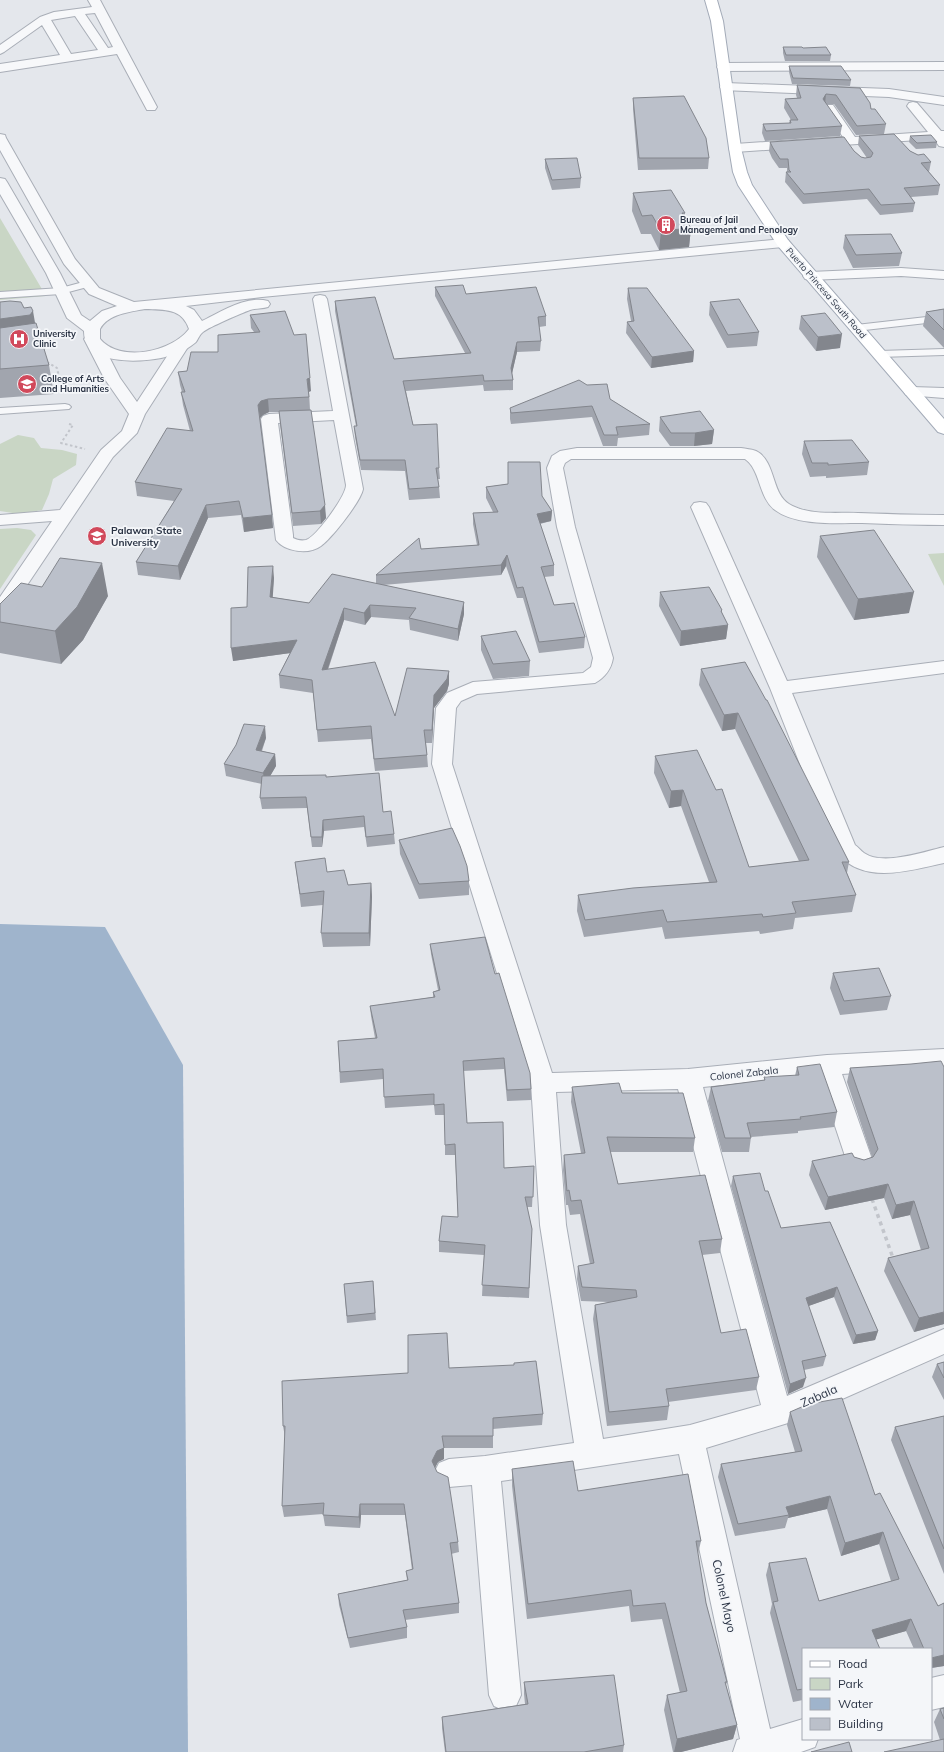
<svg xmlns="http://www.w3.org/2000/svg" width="944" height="1752" font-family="Mulish,sans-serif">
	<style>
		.green { fill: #c9d6c5 }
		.water { fill: #9fb4cc }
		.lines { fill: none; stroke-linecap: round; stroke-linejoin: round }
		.service-casing { stroke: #a9aeb7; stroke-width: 2 }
		.minor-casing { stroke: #a9aeb7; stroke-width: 2 }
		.tertiary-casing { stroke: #a9aeb7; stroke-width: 2 }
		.primary-casing { stroke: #a3abb8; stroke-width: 2 }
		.path-far1 { stroke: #c2c5cb; stroke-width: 2; stroke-dasharray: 2.5 2.5; stroke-linecap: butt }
		.path { stroke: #c2c5cb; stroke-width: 3.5; stroke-dasharray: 4 4; stroke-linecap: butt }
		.service { fill: #f7f8fa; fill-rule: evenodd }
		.minor { fill: #f7f8fa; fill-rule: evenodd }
		.tertiary { fill: #f7f8fa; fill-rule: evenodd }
		.primary { fill: #fff; fill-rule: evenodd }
		.wall { fill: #a1a5ae }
		.shaded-wall { fill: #83868d }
		.building { fill: #bbc0ca; stroke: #83868d }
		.labels { text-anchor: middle; stroke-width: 3.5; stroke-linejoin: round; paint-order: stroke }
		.far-poi-label { font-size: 9px; font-weight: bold; fill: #2b3445; stroke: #f4f6f9; text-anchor: start }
		.far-street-label { font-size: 9px; fill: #2b3445; stroke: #f4f6f9 }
		.poi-label { font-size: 10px; font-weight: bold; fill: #2b3445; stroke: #f4f6f9; text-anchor: start }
		.street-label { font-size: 10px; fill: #2b3445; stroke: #f4f6f9 }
		.near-street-label { font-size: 12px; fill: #2b3445; stroke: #f4f6f9 }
	</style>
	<rect width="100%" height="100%" fill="#e4e7ec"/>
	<!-- green -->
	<path class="green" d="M0 218 46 296 0 300Z
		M18 435 34 438 41 448 62 450 77 454 76 465 53 479 49 494 42 510 19 514 0 511V444Z
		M17 528 31 530 36 535 0 589V529Z
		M944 553V586L928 554Z"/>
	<!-- water -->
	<path class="water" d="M0 924 105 927 183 1065 188 1752H0Z"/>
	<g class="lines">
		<!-- service casing -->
		<g class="service-casing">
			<path id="service" d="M87 281 92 284 91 286 61 294 0 298V292L61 288Z
				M944 315V321L856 331 851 328 856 325Z
				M45 337 50 340 43 350 0 356V350L36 345 41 338Z
				M944 349V355L879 357 874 354 879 351Z
				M65 404 69 405 71 407 69 409 0 414V408Z"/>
		</g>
		<!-- minor casing -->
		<g class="minor-casing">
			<path id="minor" d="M88 0H100L157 107 155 110H147L117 54 0 72V64L60 55 42 25 4 52 0 54V45L40 17 54 12 92 7ZM95 13 113 47 108 48 85 14ZM75 16 98 50 71 54 51 20Z
				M944 62V70L723 71 719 70 717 67 719 64 723 63Z
				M726 83 889 89 944 97V105L889 97 722 90 720 87 722 84Z
				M913 102 917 103 941 131H944V147L939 146 934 139 735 152 730 151 729 148 730 145 735 144 843 137 823 108 825 105H833L855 137 928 132 907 106 909 103Z
				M901 268 944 271V279L901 276 810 280 805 279 803 276 805 273 810 272Z
				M320 295 325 296 327 299 363 489C361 501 332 538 321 546 309 555 285 552 276 540L261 419 263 416 269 414 333 411 313 299 315 296ZM334 420 346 485C346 496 316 537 306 540 301 541 297 540 293 538V535L278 423Z
				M92 334 97 336 100 339 120 378 137 402 175 344 180 342 185 344 188 347 145 414 137 433 113 457 7 615 0 617V597L52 521 0 525V515L60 510 101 450 122 431 129 414 104 378 84 339 87 336Z
				M912 387 944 388V398L906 395 904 392 906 389Z
				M577 448H741C746 449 751 449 756 451 776 461 771 493 789 504 809 516 837 512 858 513 887 514 915 515 944 515V525C917 525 889 524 862 523 836 523 796 526 775 510 758 497 761 470 745 459H571L565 463 563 468 575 527 613 658C611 670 605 677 595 683L477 694 461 701 456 708 452 764 552 1073 688 1069 827 1055 944 1049V1067L842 1074 873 1162 869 1169 860 1172 851 1169 847 1162 818 1075 703 1087 787 1396 944 1329V1354L788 1423 706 1448 770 1729 803 1719V1739H818L815 1747 801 1752H733L737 1740 740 1739 679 1454 501 1481 521 1695 516 1706 505 1711 494 1706 489 1695 472 1485 449 1487 439 1483 434 1473 439 1463 449 1459 485 1456 574 1443 540 1225 531 1083 432 764 436 708 447 693 473 682 583 673 591 667 593 658 557 527 547 468 552 456 560 451ZM678 1089 761 1405 690 1425 603 1439 566 1225 556 1092Z
				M700 502 706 503 709 507 787 681 944 661V673L792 693 855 845C858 847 861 851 864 853 883 866 923 852 944 847V863C911 870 866 885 839 855 833 849 831 840 827 833L770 688 691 507 694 503Z
				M944 1675V1707L931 1710V1678Z"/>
		</g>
		<!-- tertiary casing -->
		<g class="tertiary-casing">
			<path id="tertiary" d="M0 134 5 135 6 138 75 259 99 288 134 302 783 239 788 240 790 243 788 246 783 247 262 297 186 306 194 310 202 321C221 312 246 295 268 301L270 304 268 307C262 309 256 308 250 310 242 313 209 327 203 332 200 334 198 339 196 342 189 348 180 353 172 355 149 363 83 368 84 331L67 318 46 273 0 194V178L5 179 7 182 60 273 81 315 90 321 102 311 117 306 89 294 64 264 0 150ZM145 309C165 310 182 308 189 329 172 352 120 363 100 339V329C108 314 130 312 145 309Z"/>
		</g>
		<!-- primary casing -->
		<g class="primary-casing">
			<path id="primary" d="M705 0H717L723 21 741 148 747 172 752 185 788 240 944 419V434L938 432 778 246 738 185 733 172 729 148 711 21Z"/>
		</g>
		<!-- path-far1 -->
		<path class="path-far1" d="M47 362 57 368 62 391
			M69 424 73 425 61 443 85 449"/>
		<!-- path -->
		<path class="path" d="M872 1199 893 1258"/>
		<!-- service -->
		<use href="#service" class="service"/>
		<!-- minor -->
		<use href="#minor" class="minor"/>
		<!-- tertiary -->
		<use href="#tertiary" class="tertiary"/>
		<!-- primary -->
		<use href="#primary" class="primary"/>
	</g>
	<!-- wall -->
	<path class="wall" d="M783 47 831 55 830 61H785L783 53Z
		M789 66 851 80 850 86 792 84 789 72Z
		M797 85 860 88 871 109 886 124 884 134 856 135 834 104H826L842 126 840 136 765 141 762 133 763 124 789 123 790 120H791L784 108 785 99 797 98 796 95Z
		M633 98 709 158 708 169 638 170 633 109Z
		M859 136 910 151 931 162 929 172 940 185 938 195 911 197 915 203 913 212 880 215 867 199 803 204 785 182 786 172H787V168H779L772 158 769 151 770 142 854 151 861 157 865 158H867L858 145Z
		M910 136 937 142 936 148 916 149 909 142Z
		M545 159 581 178 580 188 552 190 545 168Z
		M633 193 685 213V217L691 228 689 247 659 250 651 234H641L632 211Z
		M845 235 902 253 899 266 853 268 843 248Z
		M435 287 466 294 546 316V326L539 327 541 341 540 351 517 352 512 373 513 380V390L484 391 483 385 406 391 413 425 439 468 440 479H438L439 487 440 498 409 500 405 471 361 470 355 437 354 426H356L335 311V301L394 359 465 353 435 296Z
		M628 288 694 351 693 362 651 368 626 333 627 322 631 321 627 299Z
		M0 302 24 308 35 324 49 365 54 394 0 398Z
		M710 302 759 332 757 346 727 348 709 315Z
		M944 309V348L923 326 926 312Z
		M250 315 311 391 309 392 310 410 326 518 321 524 293 526 280 424 279 412H269L263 415 260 418 273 528 244 532 241 515 208 518 180 580 138 575 136 562 174 501 137 496 135 482 190 431 183 405 181 392H182L180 385 178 372 187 371 218 352 254 332 251 328Z
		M801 316 840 348 816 351 799 329Z
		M610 399 650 424 649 435 618 438 617 446H603L592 417 511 424 510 419V408Z
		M660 417 714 430 712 444 694 446H670L659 431Z
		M804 441 869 462 867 475 826 478V476L810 477 802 454Z
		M508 462 542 496 552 511 551 521 540 524 554 565V576L544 577 554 605 585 637 584 648 539 653 523 598H517L506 566 501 575 383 585 464 602V614L458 641 410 630 409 620 371 617 365 625 344 620 328 670 395 716 449 671V684L447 691 434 708 432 743H426L428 767 375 771 371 739 318 742 313 693 280 688 279 675 290 653 233 661 247 607 274 578 272 597 309 603 376 584V575L421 549 477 545 473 524V513L493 512 486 498V487L508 484Z
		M820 536 909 613 854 620 817 557Z
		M42 587 108 596 83 640 61 664 0 653V604Z
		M660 592 722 610V613L728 625 726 639 680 646 659 606Z
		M481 636 530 661 529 676 493 679 481 650Z
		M745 662 849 862 847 873 856 895 852 912 795 918 793 929 760 934 759 931 665 939 662 927 584 937 577 911 578 895 709 882 681 806 669 808 654 773 655 756 749 867 799 861 735 729 722 731 699 685 701 669Z
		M266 738 262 751 275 754 276 766 270 776 326 777 383 812 394 834 395 844 367 847 364 827 324 831 322 847H312L307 808 262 809 260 798 262 784 226 776 224 764Z
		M399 840 469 881V895L419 899 400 854Z
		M295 862 327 872 348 885 371 883 372 897 370 946 323 947 321 933 323 905 301 907Z
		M430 944 495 974 531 1089V1100L507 1101 504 1069 463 1071 467 1123 504 1168 534 1166 532 1207H527L532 1229 529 1298 482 1296 484 1255 439 1252V1241L458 1217 455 1155H445V1115H435L434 1105 385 1108 383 1079 340 1083 338 1041 375 1038 371 1016 370 1006 433 997V992L438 990 431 954Z
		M833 973 891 996 887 1010 840 1015 830 988Z
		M911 1064 944 1324 914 1332 884 1271 888 1258 921 1250 910 1215 892 1219 884 1198 825 1210 809 1175 812 1161 854 1157 864 1160 872 1157 847 1082 850 1068Z
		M797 1067 837 1112 834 1127 798 1131V1133L751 1137 749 1152H722L708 1101 711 1087 764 1080V1077L795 1076Z
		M572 1087 622 1093 695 1138 693 1152H610L618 1184 722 1239 720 1253 702 1255 721 1333 759 1377 756 1390 668 1402 669 1406 667 1420 607 1426 593 1319 595 1305 609 1302 581 1301 577 1279 578 1266 590 1264 580 1214 570 1215 568 1205H566L563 1170 564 1155 581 1153 571 1102Z
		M733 1176 765 1191 781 1228 830 1222 878 1331 875 1340 853 1344 834 1297 808 1306 826 1356 823 1366 804 1370 803 1387 788 1394 731 1186Z
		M373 1281 376 1320 347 1323 344 1284Z
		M944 1362V1400L932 1377 937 1364Z
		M514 1363 543 1414 542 1425 493 1429V1448H444V1459L438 1462 435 1467 458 1542 459 1552 451 1554 459 1603V1613L405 1620 407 1627V1638L350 1648 339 1605 338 1594 407 1580 406 1571 412 1570 405 1515H361L360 1528 325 1526 323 1514 284 1517 282 1506 285 1437 283 1426 408 1373 449 1368 514 1366Z
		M814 1403 875 1495 938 1606 944 1603V1666L931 1668V1649H914L906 1631 876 1639 803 1649V1700L793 1702 770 1613 772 1604 766 1575 769 1563 819 1601 891 1581 879 1544 841 1556 827 1509 788 1518 785 1528 735 1536 718 1477 721 1464 795 1452 787 1425 790 1412Z
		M944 1416V1574L891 1440 895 1427Z
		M512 1469 578 1491 701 1541 698 1554 706 1603 727 1682 726 1685 737 1725 733 1739 681 1752H673L664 1710 667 1695 680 1693 662 1619 631 1622 629 1606 527 1619 512 1486Z
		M524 1682 624 1745 623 1752H445L442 1728V1717L525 1704 524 1694Z
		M944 1708V1752L934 1722 940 1709Z"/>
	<!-- shaded-wall -->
	<path class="shaded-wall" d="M826 94 825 104 823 99Z
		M691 228 689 247 659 250 661 231Z
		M33 311 38 340 0 348V319Z
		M842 334 840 348 816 351 818 337Z
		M517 342V352L511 378V368Z
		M694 351 693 362 651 368 652 357Z
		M310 378 311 391 308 392 307 379Z
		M268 399 269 412 263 415 260 418 258 405 261 401Z
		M714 430 712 444 694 446 695 433Z
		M206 505 208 518 180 580 178 566Z
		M325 505 326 518 321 524 320 511Z
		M552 511 551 521 537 524V514Z
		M272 515 273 528 244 532 243 518Z
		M507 555 506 566 501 575V565Z
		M102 563 108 596 83 640 61 664 55 631Z
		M273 566 274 578 272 609 270 597Z
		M914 592 909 613 854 620 858 599Z
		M464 602V614L458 641V629Z
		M370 605 371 617 365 625 364 613Z
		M344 608V620L323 683 322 670Z
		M728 625 726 639 680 646 681 631Z
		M297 640 298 652 233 661 231 648Z
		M449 671V684L447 691 434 708 432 743V730L434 695Z
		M738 713 735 729 722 731 724 715Z
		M265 726 266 738 257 762 256 750Z
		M275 754 276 766 265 785 263 773Z
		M683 790 681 806 669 808 671 791Z
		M323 820 324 831 322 847V837Z
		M371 883 372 897 370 946 369 933Z
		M888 1184 884 1198 825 1210 828 1197Z
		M914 1201 910 1215 892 1219 896 1205Z
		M837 1287 834 1297 803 1308 806 1298Z
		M944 1312V1324L914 1332 919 1318Z
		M878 1331 875 1340 853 1344 856 1335Z
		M806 1378 803 1387 788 1394 790 1384Z
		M444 1448V1459L438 1462 433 1472 432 1461 437 1451Z
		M830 1496 827 1509 788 1518 789 1515 786 1507Z
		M360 1504 361 1515 360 1528 359 1517Z
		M883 1532 879 1544 841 1556 845 1543Z
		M911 1619 906 1631 868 1642 872 1630Z
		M944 1655V1666L931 1668V1658Z
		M737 1725 733 1739 681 1752H674L677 1739Z"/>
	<!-- building -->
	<path class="building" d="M783 47H802L803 48 826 47 831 55H786Z
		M789 66H841L851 80 793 78Z
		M797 85 860 88 870 103 871 109H875L886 124 857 126 836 95 826 94 823 99 842 126 766 131 763 124 791 123 790 120H798L785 99 801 98Z
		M684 96 706 138 709 158H639L633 98Z
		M894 134 910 151 918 155 924 154 931 162 921 163 940 185 904 188 915 203 881 205 869 189 804 194 786 172H791L789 170 788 159H780L773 148 770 142 844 137 854 151 861 157 865 158 871 157 873 153 859 136Z
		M931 135 937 142 917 143 910 136Z
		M577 158 581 178 552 180 545 159Z
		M671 190 685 213H682L691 228 661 231 652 215 642 216 633 193Z
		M891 234 902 253 856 255 845 235Z
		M463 285 466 294 536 287 546 316 538 317 541 341 517 342 511 368 513 380 484 381 483 375 403 381 413 425 437 424 439 468H436L439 487 409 489 405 460H360L354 426H357L335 301 375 297 394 359 471 353 435 287Z
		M628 288H647L694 351 652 357 627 322 634 321Z
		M739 299 759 332 728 335 710 302Z
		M10 301 21 302 24 308 31 307 33 311 30 315 0 319V302Z
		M944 309V330L926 312Z
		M285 311 294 335 306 334 310 378 307 379 309 397 268 399 261 401 258 405 272 515 243 518 239 501 206 505 178 566 136 562 182 489 135 482 167 428 193 431 181 392H185L178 372 187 371 191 352H218V335L260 332 250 315Z
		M825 313 842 334 818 337 801 316Z
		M36 323 49 365 0 369V328Z
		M579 380 587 385 607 384 610 399 650 424 616 427 618 435H604L592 406 511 413 510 408Z
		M311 410 325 505 320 511 292 513 279 411Z
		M700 411 714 430 695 433H671L660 417Z
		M852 440 869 462 828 465V463H812L804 441Z
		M508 462H540L542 496 552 511 537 514 554 565 541 567 554 605 574 603 585 637 539 642 523 587 517 588 507 555 501 565 376 575 419 538 421 549 479 545 473 513 498 512 486 487 508 484Z
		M874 530 914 592 858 599 820 536Z
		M60 558 102 563 77 607 55 631 0 622V604L21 583 42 587Z
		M273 566 270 597 309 603 332 574 464 602 458 629 409 618 416 608 370 605 364 613 344 608 322 670 375 662 395 716 407 668 449 671 447 679 434 695 432 730H424L427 755 374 759 371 726 317 730 312 680 279 675 297 640 231 648V608L247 607 248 567Z
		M709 587 722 610 721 611 728 625 681 631 660 592Z
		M516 631 530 661 493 664 481 636Z
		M745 662 766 700H767L849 862H842L856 895 792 902 796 913 763 917 762 914 667 922 663 910 585 920 578 895 633 888 717 882 683 790 671 791 655 756 697 750 716 790 722 789 749 867 809 860 738 713 724 715 701 669Z
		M244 724 265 726 256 750 275 754 263 773 224 764 236 745Z
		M379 773 383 812 391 811 394 834 366 837 364 816 323 820 322 837H311L306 797 260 798 262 776 326 775V777Z
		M452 828 460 846 467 866 469 881 419 884 399 840Z
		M325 858 327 872 344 870 348 885 371 883 369 933H321L324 891 300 894 295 862Z
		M485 937 495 974 499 973 530 1073 531 1089 507 1090 504 1058 463 1061 467 1123 503 1122 504 1168 534 1166 533 1197H525L532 1229 529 1288 482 1285 485 1245 439 1241 442 1216 458 1217 455 1144 445 1145 444 1104 434 1105V1094L384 1097 383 1069 340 1072 338 1041 377 1038 370 1006 435 997 433 992 440 990 430 944Z
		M879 968 891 996 844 1001 833 973Z
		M941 1061 944 1067V1312L919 1318 888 1258 929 1248 914 1201 896 1205 888 1184 828 1197 812 1161 852 1153 854 1157 864 1160 873 1157 878 1149 850 1068 911 1064Z
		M820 1064 837 1112 800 1117 801 1119 747 1123 751 1138H725L711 1087 765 1080 764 1077 799 1075 797 1067Z
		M619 1083 622 1093H683L695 1138 607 1137 618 1184 705 1175 722 1239 699 1241 721 1333 746 1329 759 1377 666 1389 669 1406 609 1412 595 1305 637 1297 636 1290 582 1287 578 1266 594 1263 581 1200 571 1201 569 1190 567 1191 564 1155 585 1153 572 1087Z
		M760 1173 765 1191H768L781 1228 830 1222 878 1331 856 1335 837 1287 806 1298 826 1356 802 1361 806 1378 790 1384 733 1176Z
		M373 1281 375 1313 347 1316 344 1284Z
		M447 1333 449 1368 514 1365V1363L536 1361 543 1414 493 1418V1436H442L444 1448 437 1451 432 1461 437 1472 448 1477 458 1542 450 1543 459 1603 403 1610 407 1627 348 1638 338 1594 408 1580 406 1571 413 1569 404 1504H360L359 1517 323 1515 324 1503 282 1506 285 1426H283L282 1381 408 1373V1335Z
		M944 1362V1378L937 1364Z
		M842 1398 875 1495 880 1493 938 1606 944 1603V1655L931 1658V1649H924L911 1619 872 1630 880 1649H803V1689L797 1690 773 1602 778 1601 769 1563 806 1558 819 1601 899 1579 883 1532 845 1543 830 1496 786 1507 789 1515 738 1524 721 1464 802 1451 790 1412 813 1402 814 1403Z
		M944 1416V1549L895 1427Z
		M573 1461 578 1491 688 1474 701 1541H696L706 1603 727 1682H725L737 1725 677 1739 667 1695 687 1691 665 1603 633 1606 631 1590 528 1604 512 1469Z
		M614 1675 624 1745 584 1752H446L442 1717 528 1704 524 1682Z
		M944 1708V1719L940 1709Z
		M944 1739V1752H884Z
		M849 1742 852 1752H811Z"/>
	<!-- icons -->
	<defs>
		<g id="building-disc" transform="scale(1)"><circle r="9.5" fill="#d1495b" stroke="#f4f6f9"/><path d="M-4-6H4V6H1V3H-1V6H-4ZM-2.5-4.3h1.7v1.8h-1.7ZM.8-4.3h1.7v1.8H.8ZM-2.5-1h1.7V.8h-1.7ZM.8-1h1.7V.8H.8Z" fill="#fff"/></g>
		<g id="hospital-disc" transform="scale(1)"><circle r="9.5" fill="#d1495b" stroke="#f4f6f9"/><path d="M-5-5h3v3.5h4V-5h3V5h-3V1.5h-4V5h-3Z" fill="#fff"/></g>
		<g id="university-disc" transform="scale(1)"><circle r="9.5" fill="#d1495b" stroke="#f4f6f9"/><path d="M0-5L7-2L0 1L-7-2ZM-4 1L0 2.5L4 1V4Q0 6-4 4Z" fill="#fff"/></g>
	</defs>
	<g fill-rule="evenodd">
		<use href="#building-disc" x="666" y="225"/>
		<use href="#hospital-disc" x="19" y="339"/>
		<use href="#university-disc" x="27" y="384"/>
		<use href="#university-disc" x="97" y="536"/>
	</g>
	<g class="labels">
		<!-- far-poi labels -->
		<g class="far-poi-label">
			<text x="680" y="223">Bureau of Jail<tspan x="680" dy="10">Management and Penology</tspan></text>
			<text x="33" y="337">University<tspan x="33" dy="10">Clinic</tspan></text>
			<text x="41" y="382">College of Arts<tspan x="41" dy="10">and Humanities</tspan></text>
		</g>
		<!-- far-street labels -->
		<g class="far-street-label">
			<text transform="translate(826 293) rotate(49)" y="3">Puerto Princesa South Road</text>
		</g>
		<!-- poi labels -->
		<g class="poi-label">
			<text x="111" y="534">Palawan State<tspan x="111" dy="12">University</tspan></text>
		</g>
		<!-- street labels -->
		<g class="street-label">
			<text transform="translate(744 1073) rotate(-6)" y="4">Colonel Zabala</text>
		</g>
		<!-- near-street labels -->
		<g class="near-street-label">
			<text transform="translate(819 1396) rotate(-24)" y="4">Zabala</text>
			<text transform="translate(724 1596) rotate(78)" y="4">Colonel Mayo</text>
		</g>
	</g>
	<!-- legend -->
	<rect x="802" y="1648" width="130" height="92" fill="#f4f6f9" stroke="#a4a8b1"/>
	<rect x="810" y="1661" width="20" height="6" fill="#ffffff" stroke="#a4a8b1"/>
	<text x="838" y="1668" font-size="12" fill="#2b3445">Road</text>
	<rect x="810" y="1678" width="20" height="12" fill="#c9d6c5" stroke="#a4a8b1"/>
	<text x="838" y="1688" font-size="12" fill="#2b3445">Park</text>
	<rect x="810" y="1698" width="20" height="12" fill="#9fb4cc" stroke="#a4a8b1"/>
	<text x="838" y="1708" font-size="12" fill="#2b3445">Water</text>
	<rect x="810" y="1718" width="20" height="12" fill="#bbc0ca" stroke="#a4a8b1"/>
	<text x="838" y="1728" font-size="12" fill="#2b3445">Building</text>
</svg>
